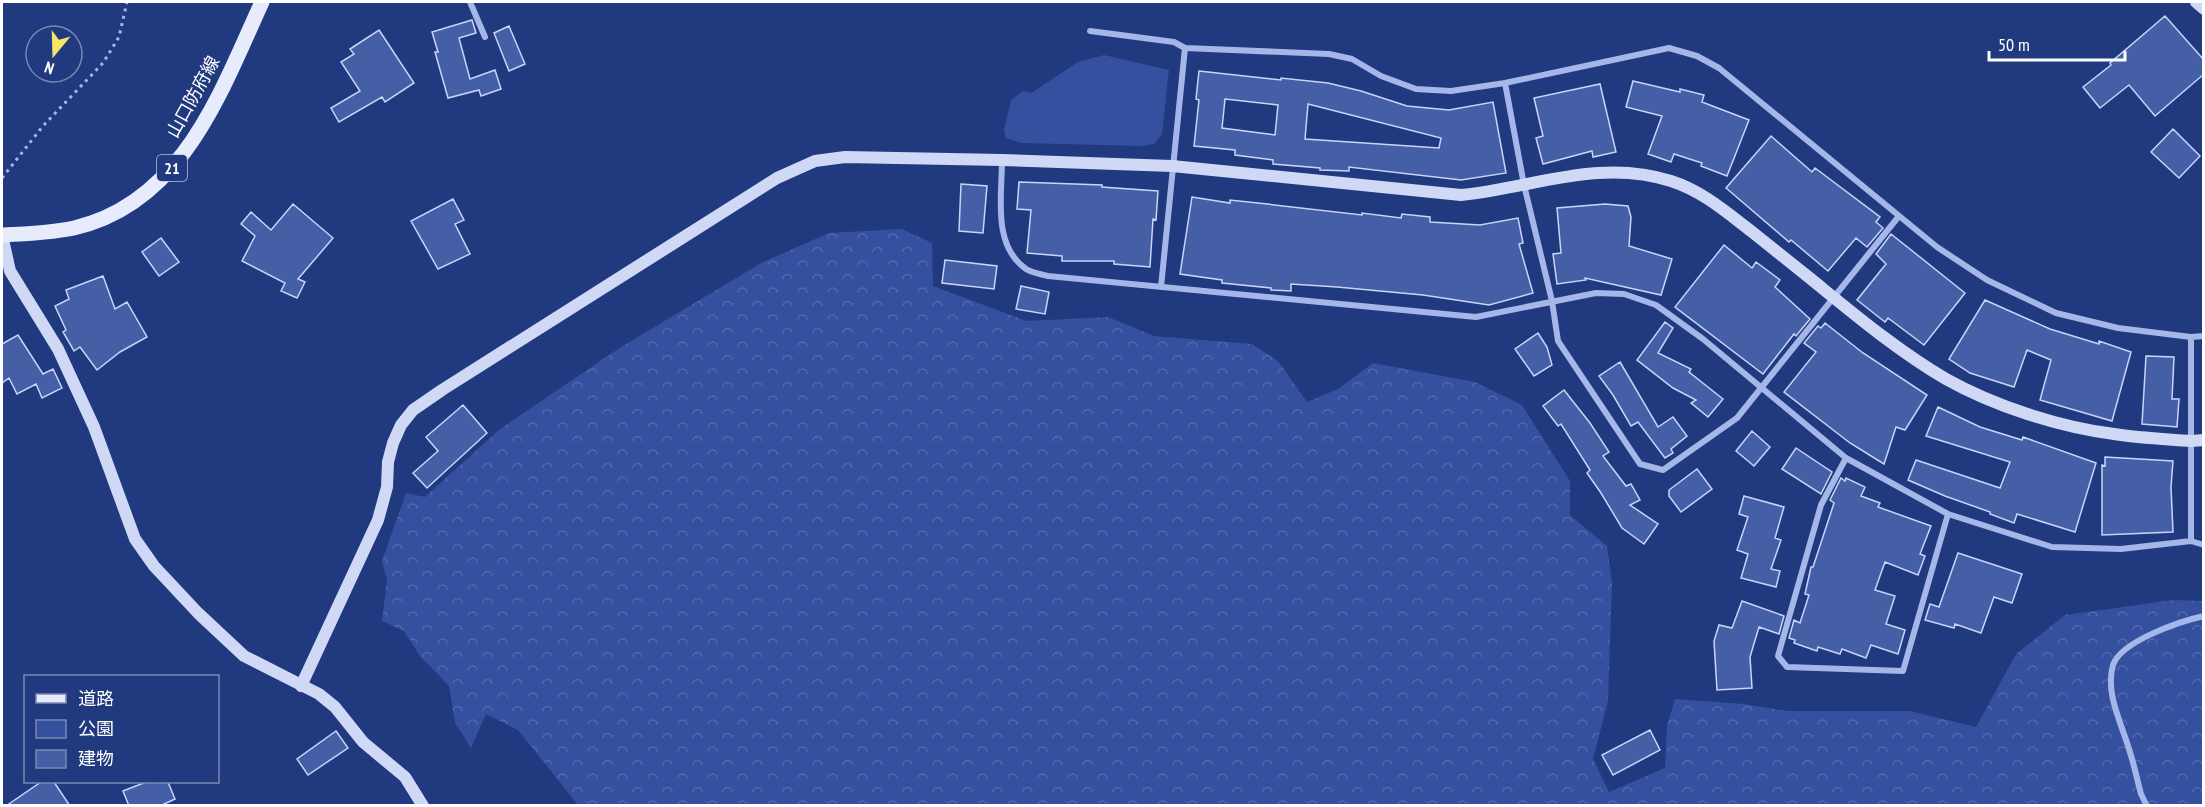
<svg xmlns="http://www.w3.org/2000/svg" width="2205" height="807" font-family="'PT Sans Narrow','Noto Sans JP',sans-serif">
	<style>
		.forest { fill: url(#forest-crowns) }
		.green { fill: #34509e }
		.building { fill: #455fa7; stroke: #c9d5f6; stroke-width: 1.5; fill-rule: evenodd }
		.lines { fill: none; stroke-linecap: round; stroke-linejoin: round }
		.path { stroke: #a5b7e8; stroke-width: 3; stroke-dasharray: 3 4.5; stroke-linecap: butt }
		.street { stroke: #a5b7e8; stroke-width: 6 }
		.secondary { stroke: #cfd9f6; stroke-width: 12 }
		.primary { stroke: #e7ecfd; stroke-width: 15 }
		.labels { text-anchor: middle; stroke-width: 4.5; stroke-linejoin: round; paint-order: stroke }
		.shield { fill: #20397f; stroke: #bcc4d9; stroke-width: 1.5 }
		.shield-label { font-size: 16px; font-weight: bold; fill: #fff }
		.street-label { font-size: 18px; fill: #fff; stroke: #20397f }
	</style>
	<defs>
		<pattern id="forest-crowns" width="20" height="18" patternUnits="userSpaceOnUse" patternTransform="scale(1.5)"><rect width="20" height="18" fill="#34509e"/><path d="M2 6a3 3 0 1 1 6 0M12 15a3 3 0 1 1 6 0" fill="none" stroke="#526aad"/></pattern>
	</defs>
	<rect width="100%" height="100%" fill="#20397f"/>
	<!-- forest -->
	<path class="forest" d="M902 229 932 243 933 286 1027 321 1108 317 1154 336 1252 344 1278 361 1307 402 1338 389 1373 363 1475 382 1522 405 1570 481V515L1607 546 1612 584 1608 701 1593 759 1609 792 1665 768 1667 726 1675 699 1744 704 1788 711H1910L1976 727 2016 654 2065 615 2173 600 2203 601V805H578L518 730 486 714 471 748 455 723 449 686 420 656 404 631 382 621 387 580 382 561 406 493 425 497 500 429 621 347 763 262 829 233Z"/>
	<!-- green -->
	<path class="green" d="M1104 55 1169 70 1162 134 1154 144 1141 146 1021 143 1006 138 1004 130 1011 100 1023 91 1031 93 1078 62Z"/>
	<!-- building -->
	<path class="building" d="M2165 16 2204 60V74L2155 116 2129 85 2100 108 2083 87 2111 65 2110 63Z
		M472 20 476 33 459 38 470 79 495 70 501 89 481 96 479 90 448 98 435 52H438L432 32Z
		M509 26 525 64 509 71 494 33Z
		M379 30 414 83 385 102 382 97 339 122 331 108 360 91 341 62 354 54 350 49Z
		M1199 71 1281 80V78L1328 83 1361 91 1407 106 1449 110 1493 102 1506 173 1461 180 1349 167V171L1320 170V168L1273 164V160L1235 155V150L1194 146 1199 100 1196 99ZM1225 99 1278 105 1275 135 1222 128ZM1308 104 1441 138 1439 148 1305 139Z
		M1633 81 1680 92V89L1704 95 1702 102 1749 120 1727 176 1701 166 1702 163 1674 154 1671 162 1648 154 1662 116 1626 107Z
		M1600 84 1616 152 1593 157 1592 151 1543 164 1536 138 1543 136 1534 98Z
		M2173 129 2200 156 2179 178 2151 152Z
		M1771 136 1812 172 1815 168 1880 217 1876 222 1883 228 1867 247 1856 238 1828 271 1791 240 1789 242 1726 188Z
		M1019 182 1102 185V187L1158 191 1156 220 1153 219 1150 267 1114 264V261H1062V256L1027 253 1031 210 1017 209Z
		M961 184 987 186 983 233 959 231Z
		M1192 197 1230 203V200L1258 203 1362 215V213L1401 218 1402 214 1430 217V222L1480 225 1518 218 1523 243 1519 244 1533 293 1489 305 1423 295 1337 287 1291 284V291L1271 290V288L1222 283V280L1180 274Z
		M453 199 464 220 455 224 470 254 438 269 411 221Z
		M293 204 333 238 298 279 305 282 297 298 281 291 285 283 242 261 255 236 241 224 251 212 271 230Z
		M1605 204 1628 206 1631 217 1629 246 1672 259 1661 295 1585 278 1586 280 1557 284 1553 254 1561 253 1557 208Z
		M1891 234 1965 293 1924 345 1888 318 1885 322 1857 300 1886 264 1876 254Z
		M161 238 179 262 159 276 142 252Z
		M1724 245 1752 268 1756 262 1780 280 1775 287 1810 319 1796 336 1794 334 1763 374 1675 307Z
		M945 260 997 266 994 289 942 283Z
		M103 276 115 309 127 302 147 337 120 352 97 370 80 347 74 351 63 332 66 330 55 306 69 299 66 290Z
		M1021 286 1049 292 1045 314 1016 309Z
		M1985 300 2050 329 2099 344V341L2131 352 2112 421 2040 400 2051 360 2027 350 2014 387 1970 373 1949 359Z
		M1665 322 1673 328 1658 353 1691 369 1689 372 1723 399 1708 417 1691 403 1696 400 1673 388 1637 360Z
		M1825 323 1863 353 1927 395 1905 430 1896 427 1884 464 1850 443 1784 392 1816 352 1804 343 1818 326 1821 328Z
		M1538 333 1547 347 1552 365 1534 376 1515 349Z
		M18 335 43 374 53 369 62 388 42 398 36 384 17 394 9 378 2 383V344Z
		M2146 356 2174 357 2172 399H2179L2177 427 2142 424Z
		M1620 362 1658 427 1673 417 1687 436 1671 449 1673 453 1665 458 1638 422 1631 426 1613 395 1599 376Z
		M1564 390 1590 423 1609 452 1603 456 1626 486 1631 484 1640 500 1630 505 1658 524 1644 544 1622 528 1601 493 1587 473 1590 470 1561 424 1558 426 1543 406Z
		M463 405 487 433 427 488 413 473 438 451 426 437Z
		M1938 407 1980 427 2022 440 2023 437 2096 463 2075 532 2017 514 2014 523 1990 514V512L1945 496 1908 480 1916 460 2000 488 2010 462 1926 436Z
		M1752 431 1770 447 1754 466 1736 451Z
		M1796 448 1832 472 1821 494 1782 469Z
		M2105 457 2173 461 2171 487 2173 532 2102 535V465L2105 466Z
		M1697 469 1712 489 1681 512 1669 496V490Z
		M1841 478 1845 481 1846 478 1865 487 1861 496 1880 503 1878 507 1931 526 1920 554 1925 556 1918 575 1885 562 1875 590 1895 596 1886 624 1905 630 1898 654 1871 645 1866 658 1842 649 1840 654 1818 647 1817 651 1794 643 1795 640 1789 638 1794 620 1800 623 1809 595 1805 594 1811 567H1813L1834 503 1830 500Z
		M1744 496 1784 507 1775 538 1781 540 1771 569 1780 571 1776 587 1741 578 1748 554 1737 550 1748 517 1739 514Z
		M1958 553 2022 574 2012 603 1994 597 1981 633 1955 624 1954 628 1925 620 1930 604 1939 607Z
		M1742 601 1784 616 1779 634 1759 627 1750 657 1752 688 1717 690 1714 641 1719 625 1732 628Z
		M1650 730 1660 750 1613 775 1602 755Z
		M336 731 348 748 308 775 297 759Z
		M41 782H54L70 806H6Z
		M146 782H168L175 799 160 806H129L123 791Z"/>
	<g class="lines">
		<!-- path -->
		<path class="path" d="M2 178 43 126 103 63 119 37 127 2"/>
		<!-- street -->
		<path class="street" d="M470 2 485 37
			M1090 31 1174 42 1185 48
			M1505 83 1524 185 1552 301 1558 341 1640 464 1663 470 1737 418 1899 216
			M1002 160C1002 196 992 245 1026 269 1032 273 1041 274 1048 276L1476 317 1596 293 1624 294 1656 305 1703 339 1846 458 1948 514 2052 547 2121 549 2191 541 2204 545
			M1161 287 1185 48 1329 54 1352 59 1381 76 1416 89 1451 91 1505 83 1669 48 1697 56 1719 68 1937 247 1987 280 2056 313 2118 328 2191 337 2204 336
			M1846 458 1821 505 1778 656 1787 667 1903 671 1948 514
			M2191 541V337
			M2147 806 2141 794C2137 779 2134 764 2129 749 2121 722 2105 693 2113 665 2121 641 2181 621 2204 616"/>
		<!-- secondary -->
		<path class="secondary" d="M2196 2 2204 9
			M2 235 10 271 58 349 94 427 135 539 154 566 198 613 244 656 319 694 335 707 363 742 405 777 423 806
			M301 686 378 520 387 487 388 462 393 443 401 425 413 410 442 390 777 178 815 161 845 157 1002 160 1172 166 1461 195C1532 188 1599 158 1671 181 1702 191 1725 211 1751 231 1771 247 1791 263 1811 279 1854 314 1898 351 1946 379 1994 406 2059 427 2114 434 2139 438 2165 439 2191 441L2204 440"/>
		<!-- primary -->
		<path class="primary" d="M2 235C26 234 50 233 74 228 183 203 221 91 262 2"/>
	</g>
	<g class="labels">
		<!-- shield labels -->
		<rect class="shield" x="157" y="155" width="30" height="26" rx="4.5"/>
		<g class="shield-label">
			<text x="172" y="174">21</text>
		</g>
		<!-- street labels -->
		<g class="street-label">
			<text transform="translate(193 97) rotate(-61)" y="6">山口防府線</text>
		</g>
	</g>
	<!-- border -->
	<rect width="2205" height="807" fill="none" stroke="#ffffff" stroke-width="6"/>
	<!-- legend -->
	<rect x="24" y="675" width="195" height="108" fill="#20397f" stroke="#7988b2" stroke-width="1.5"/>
	<rect x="36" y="694" width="30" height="9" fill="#e7ecfd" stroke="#7988b2" stroke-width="1.5"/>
	<text x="78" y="705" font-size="18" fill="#ffffff">道路</text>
	<rect x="36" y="720" width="30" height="18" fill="#34509e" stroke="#7988b2" stroke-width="1.5"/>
	<text x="78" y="735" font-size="18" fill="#ffffff">公園</text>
	<rect x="36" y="750" width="30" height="18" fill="#455fa7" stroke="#7988b2" stroke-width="1.5"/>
	<text x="78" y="765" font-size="18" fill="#ffffff">建物</text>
	<!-- north arrow -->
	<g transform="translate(54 54) rotate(199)"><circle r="28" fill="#20397f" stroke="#7988b2" stroke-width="1.5"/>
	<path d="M0-4.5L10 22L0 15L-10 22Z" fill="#f5e566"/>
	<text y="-9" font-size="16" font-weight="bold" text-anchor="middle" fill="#ffffff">N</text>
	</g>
	<!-- scale -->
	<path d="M1989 51v9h136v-9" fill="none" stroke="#ffffff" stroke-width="3"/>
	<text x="1998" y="51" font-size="18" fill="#ffffff" stroke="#20397f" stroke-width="4.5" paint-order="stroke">50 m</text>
</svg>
